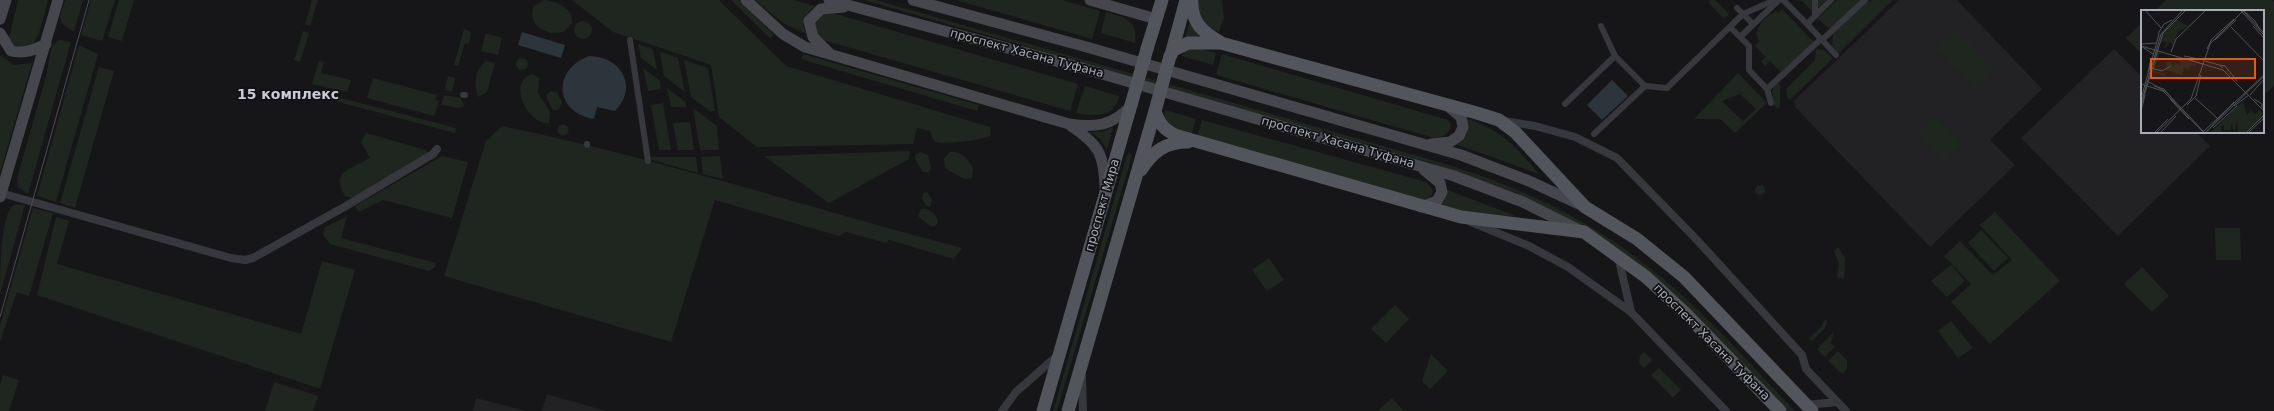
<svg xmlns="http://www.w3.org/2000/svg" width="2274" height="411" font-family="'DejaVu Sans',sans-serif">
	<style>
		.built { fill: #222225 }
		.green { fill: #1e261f; fill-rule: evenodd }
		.water { fill: #2c353c }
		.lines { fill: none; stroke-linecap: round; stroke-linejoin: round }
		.pedestrian { stroke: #37383d; stroke-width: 6 }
		.minor { stroke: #37383d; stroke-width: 8 }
		.secondary { stroke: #45474d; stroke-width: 11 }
		.primary { stroke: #53555c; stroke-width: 13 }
		.tram { stroke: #4a4c52; stroke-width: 1 }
		.primary-bridge { stroke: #53555c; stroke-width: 13 }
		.labels { text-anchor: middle; stroke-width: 3.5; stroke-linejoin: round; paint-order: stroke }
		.street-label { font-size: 12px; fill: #a8adb8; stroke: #111113 }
		.quarter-label { font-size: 14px; font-weight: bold; fill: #c9ccd4; stroke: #111113 }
		.inset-road { fill: none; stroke: #505258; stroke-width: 1 }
		.view { fill: #e8590c; fill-opacity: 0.15; stroke: #e8590c; stroke-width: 2 }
		.inset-edge { fill: none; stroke: #a8adb8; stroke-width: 2 }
	</style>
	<rect width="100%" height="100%" fill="#161618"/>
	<!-- built -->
	<path class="built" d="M1899 0H1957L2042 89 1990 140 2015 165 1930 247 1795 107 1794 101Z
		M2114 49 2142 77V132H2196L2210 146 2118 236 2021 138Z
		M547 394 606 411H542Z
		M476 398 526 411H473Z"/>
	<!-- green -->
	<path class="green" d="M18 0H48C45 10 40 40 31 45 27 48 20 47 15 47L9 38Z
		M65 0H83L74 32 61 23 60 16Z
		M91 0H115L102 41 81 35Z
		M119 0H134L122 41 108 37Z
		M312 0H318L310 26 305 24Z
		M544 0C557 1 573 8 572 23L565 31C549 38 525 25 534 6Z
		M572 0H719L786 66 990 127 991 135C987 140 941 145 936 142 932 139 931 134 930 131L917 128 913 144 757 147 719 117 711 65 613 32Z
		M731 0H739L774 35 770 38Z
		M756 0H794L815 6C805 14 802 22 806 33 785 27 772 15 756 0Z
		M864 0H876L1435 161C1511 183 1583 215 1646 265 1701 307 1747 361 1795 411H1788L1695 316 1575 222 1517 193 1434 164Z
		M956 0H1062L1100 11 1092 39Z
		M1199 0H1222L1224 17 1219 32 1209 29 1197 13Z
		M1710 0H1715L1729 14 1724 19 1708 2Z
		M1795 0H1826L1813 12 1802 1Z
		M1837 0H1863L1833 28H1828L1818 18Z
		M1873 0H1893L1839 53 1832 46 1833 34 1865 3Z
		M2166 0H2272L2274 2V86L2263 96V11H2155Z
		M1782 9 1814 42 1781 72 1770 61 1765 66 1761 61 1766 57 1755 46 1759 41 1756 33 1761 23 1771 13 1773 14 1776 11 1778 13Z
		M829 12 1078 84 1070 111 823 40 815 31 814 24 820 16Z
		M1106 12C1124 17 1139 21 1135 43L1101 33Z
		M574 30a9 9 0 1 1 18 0a9 9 0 1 1-18 0Z
		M2142 23V54L2126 38Z
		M1189 24 1198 34 1197 38 1184 40Z
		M464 29 471 32 469 44 465 43 458 66 454 65Z
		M1956 29 1995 69 1974 89 1935 49Z
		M303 31 309 33 300 62 294 60Z
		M486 33 502 38 498 55 481 51Z
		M59 40 71 42 28 194 18 187 17 178 45 80 52 46Z
		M638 44 653 49 657 70 641 58Z
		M79 45 98 54 56 202 37 196Z
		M1195 47 1216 53 1213 65 1182 56 1186 49Z
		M1816 49 1824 50 1833 58 1790 100 1787 97 1786 89 1815 60Z
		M660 52 678 58 685 92 664 76Z
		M803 54 979 105 977 111 801 59Z
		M1222 54 1448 120 1451 124C1450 134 1444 137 1434 138L1216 75Z
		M0 55 14 65 32 63 0 173Z
		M516 64a6 6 0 1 1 12 0a6 6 0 1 1-12 0Z
		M684 60 708 68 715 111H710L691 97Z
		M319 61 324 62 321 73 351 80 347 92 312 84Z
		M486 61 495 63 487 92 478 97C474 83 474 71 486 61Z
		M99 67 114 71 75 208 60 203Z
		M643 68 660 81 661 89 648 91Z
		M1738 73 1767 103 1735 133 1720 119H1694ZM1740 94 1756 109 1743 121 1722 101Z
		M533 74 539 78 538 93 550 112 549 123C527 125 506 80 533 74Z
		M448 76 455 78 452 91 445 90Z
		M373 78 437 95 436 100 439 101 434 116 367 98Z
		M1773 84H1780V106L1778 109 1772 103Z
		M1085 86 1119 96C1115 118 1094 117 1076 113Z
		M667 88 686 102V107H671Z
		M310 90 456 128 455 133 309 94Z
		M551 91 557 92 562 103 558 110H553L547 99V94Z
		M444 95 460 98 465 106 459 108 441 105Z
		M663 103 671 150H659L651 105Z
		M693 108 717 126 719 150H700Z
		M1165 110 1196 119 1191 136 1168 128 1164 116Z
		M1934 117 1962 143 1945 161 1918 134Z
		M1465 118C1501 130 1515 145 1539 174L1455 144Z
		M1202 120 1426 182 1433 190 1432 195 1424 200 1197 138Z
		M690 122 694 150H678L673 123Z
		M557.5 130a5.5 5.5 0 1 1 11 0a5.5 5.5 0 1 1-11 0Z
		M502 126C658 158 808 208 962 248L954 259 889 240 886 243 846 232 839 236 715 200 671 342 444 276 486 141Z
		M1113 127 1107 150 1100 139 1090 132H1102Z
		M366 133 426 150 428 154 353 198 345 196C330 171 351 169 370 158L361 142Z
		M910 151 909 159 829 203 764 156Z
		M920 152 928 155 931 168 929 172H923L915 159V155Z
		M950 152C961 151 969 159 973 168L972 178 964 179 945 168 944 159Z
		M1130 153 1132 156 1057 411H1053L1127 155Z
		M442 156 468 162 452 218 383 200 359 212 355 206Z
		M720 156 723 179 703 174 701 157Z
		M649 157H696L698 173 649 159Z
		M1755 190a5 5 0 1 1 10 0a5 5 0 1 1-10 0Z
		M1445 189 1516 216 1463 215 1440 204Z
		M927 192 932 199 930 207 926 206 922 198 923 193Z
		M15 204 25 205 0 294C0 276 0 211 15 204Z
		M33 208 53 213 29 296 17 292 0 342V325Z
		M921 209C929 208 935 213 938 221L936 226H930L918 216Z
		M1995 212 2060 281 1990 344 1951 302 1971 284 1944 256 1960 241 1993 275 2012 260 1980 225Z
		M347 216 341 238 436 263 435 267 429 271 330 244 323 235 324 228Z
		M56 217 69 221 57 264 301 334 322 261 355 270 320 389 37 295Z
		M2215 228H2240L2241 260H2216Z
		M1981 230 2008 258 1994 271 1968 243Z
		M1838 247 1845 258 1844 279 1837 277 1839 264 1834 251Z
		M1269 258 1284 280 1267 291 1252 270Z
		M1951 265 1965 281 1947 297 1931 281Z
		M2142 267 2169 296 2152 312 2124 284Z
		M1395 305 1409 319 1386 343 1371 329Z
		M1824 320 1827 321 1825 328 1812 341 1809 339 1822 326Z
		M1951 321 1973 348 1958 358 1938 331Z
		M1834 332 1831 343 1835 347 1825 357 1817 349Z
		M1838 351 1847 360V369L1842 374 1828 361Z
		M1644 352 1652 360 1644 368 1639 363 1640 356Z
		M1431 354 1448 371 1430 389 1422 381Z
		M1659 368 1681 390 1673 398 1651 375Z
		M3 375 19 380 9 411H0V385Z
		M274 382 318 396 313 411H265Z
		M1392 398 1404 411H1377Z"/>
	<!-- water -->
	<path class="water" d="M522 32 565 45 561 58 518 45Z
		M589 56C621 56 639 87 615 111L597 107 594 119C553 112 553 69 589 56Z
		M1612 80 1628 96 1602 120 1587 105Z"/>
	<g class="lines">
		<!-- pedestrian -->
		<path class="pedestrian" d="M1783 0 1807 24 1831 0
			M1737 8 1753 24
			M1815 16V0
			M1807 24 1822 40 1865 0
			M1601 26 1615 56
			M1730 27 1749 46V70L1767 89 1771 103
			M1740 37 1778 1
			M630 40 648 161
			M1822 40 1836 55
			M1767 89 1821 39
			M463 95H465
			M1565 104 1615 56 1645 86 1667 88 1743 14 1775 0
			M1594 134 1645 86
			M587 145V144"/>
		<!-- minor -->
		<path class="minor" d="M1504 121 1535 126 1575 137 1617 158 1697 240 1802 355 1806 369 1846 411
			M1 193 231 258 245 260 253 258 346 206 433 154 437 149
			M1471 222 1529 246 1568 267 1631 312 1726 411
			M1618 256 1631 312
			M1082 376 1083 411
			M1806 405 1837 402
			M1002 411 1016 392 1058 355"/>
		<!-- secondary -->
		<path class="secondary" d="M746 0 783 34 805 47 1069 124C1095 128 1112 126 1131 106
			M829 0 1078 67 1454 176 1523 202 1579 230
			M913 0 1083 46 1461 155 1529 181 1581 205
			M1090 0 1156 19
			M0 19 6 0
			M0 33 11 51C24 54 34 50 46 44
			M829 53 813 37 809 21 821 9 844 7
			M1071 126C1098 144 1104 153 1105 187
			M1431 144 1450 142 1459 136 1463 127 1461 117 1448 106
			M0 197 58 0
			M1421 207 1437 201 1442 192 1440 183 1424 170"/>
		<!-- primary -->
		<path class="primary" d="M1192 0C1191 22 1202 32 1220 42
			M1147 49 1162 0
			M1172 51 1188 43H1221L1477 113 1499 120 1515 132 1585 207 1637 239 1684 277 1812 411
			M1171 55 1186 0
			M1155 111C1159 124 1165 131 1178 136L1461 217 1584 232 1646 277 1686 314 1780 411
			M1141 170C1153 151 1166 142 1188 142
			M1043 411 1131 105
			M1068 411 1155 111"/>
		<!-- tram -->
		<path class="tram" d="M0 317 89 0"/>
		<!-- primary-bridge -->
		<path class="primary-bridge" d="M1131 105 1147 49
			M1155 111 1170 56"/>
	</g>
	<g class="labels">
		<!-- street labels -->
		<g class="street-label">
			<text transform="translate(1027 53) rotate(15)" y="4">проспект Хасана Туфана</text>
			<text transform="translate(1338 142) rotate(16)" y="4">проспект Хасана Туфана</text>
			<text transform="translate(1102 205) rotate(-74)" y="4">проспект Мира</text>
			<text transform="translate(1712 342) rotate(45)" y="4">проспект Хасана Туфана</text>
		</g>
		<!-- quarter labels -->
		<g class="quarter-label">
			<text x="288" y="99">15 комплекс</text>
		</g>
	</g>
	<!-- overview -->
	<g transform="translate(2141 10)">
		<rect width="123" height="123" fill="#161618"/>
		<path d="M35 9 47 16 37 22 32 34 28 32 26 37 23 38 26 33 20 31V25ZM15 42 22 43 18 44 13 61 24 64 26 61 20 75 23 66 12 62 9 65ZM35 46 55 54 54 57 52 55 48 58 54 61 43 58 41 65 25 60 31 59H26L25 52H31L32 57 34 52 40 56 39 51 35 50ZM102 91 106 105 110 101 106 96 114 104 119 99 123 107 104 123H97L96 110 94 120H92L91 113 89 120H83V116H80V121L87 122V123H69Z" fill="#1e261f"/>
		<path class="inset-road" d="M4 0 20 18M99 0 123 25M101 0 123 23M103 1 114 11 119 20M112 16 123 28M90 17 123 51M17 24 23 14 31 10M74 30 95 10M0 34 15 33M0 36 82 60 123 101M0 36 12 44M66 39 71 29 93 9M30 42 35 29 65 0M43 46 63 50M43 48 62 54M64 51 78 55 82 58M78 55 84 56 96 71M10 58 21 61 30 56M7 62 10 49M8 72 25 82 64 123M0 74 22 81 63 123M13 76 23 79 35 93M109 85 123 69M54 88 76 108M0 89 18 24M29 89 48 109M113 89 121 94V98M0 94 20 24 42 0M46 95 55 86 60 65M0 96 22 23 45 0M93 96 108 85M0 101 4 85M72 118 96 96M68 119 93 92M63 121 123 65M13 123 27 109M15 123 50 89 69 34 103 0M19 123 35 106M64 123 123 66M105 123 123 105M107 123 123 108"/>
		<path class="view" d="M10 49H114V68H10Z"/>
		<rect width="123" height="123" class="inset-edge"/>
	</g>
</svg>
